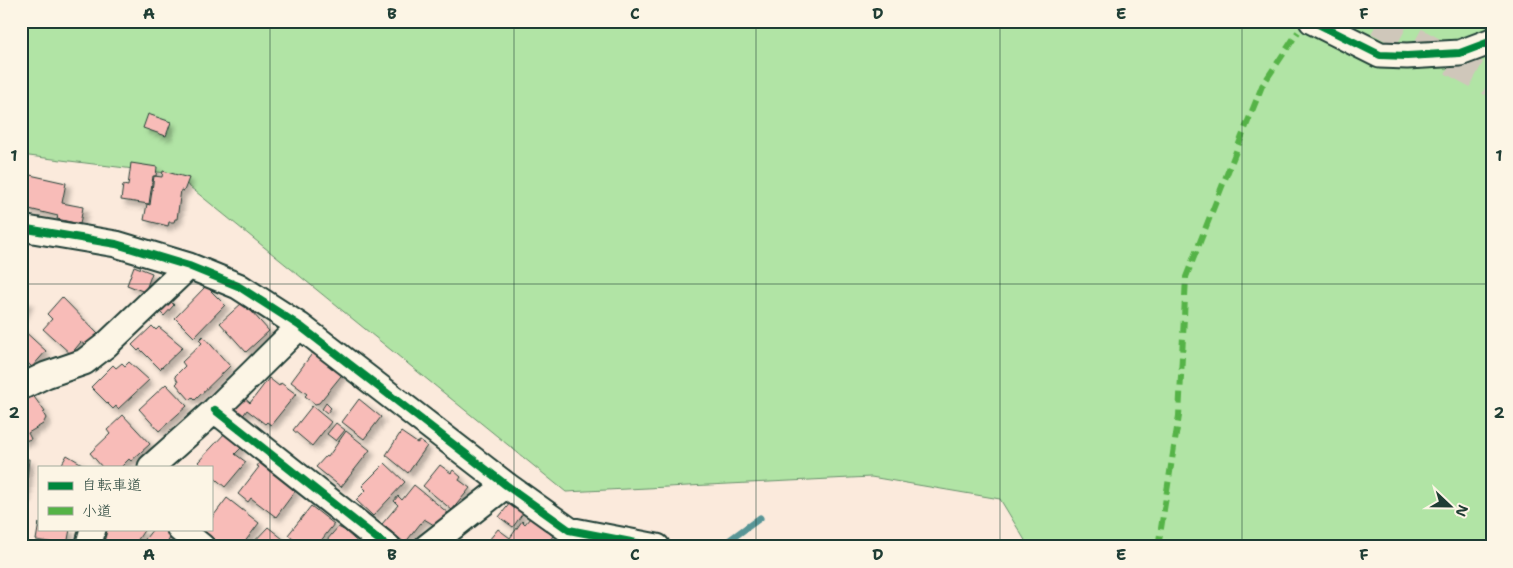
<svg xmlns="http://www.w3.org/2000/svg" width="1513" height="568" font-family="'Shantell Sans','Klee One',sans-serif">
	<style>
		.green { fill: #b1e4a5; stroke: #68906c }
		.lines { fill: none; stroke-linecap: round; stroke-linejoin: round }
		.stream { stroke: #599596; stroke-width: 7 }
		.building { fill: #f8bcb8; stroke: #1f3d34; filter: url(#shadow) }
		.highway-tunnel { stroke: #cfc7ba; stroke-width: 28; stroke-dasharray: 28 14; stroke-linecap: butt }
		.minor-casing { stroke: #1f3d34; stroke-width: 29 }
		.minor { stroke: #fcf5e5; stroke-width: 25 }
		.quiet { stroke: #55b346; stroke-width: 6; stroke-dasharray: 12 6; stroke-linecap: butt }
		.cycleway-casing { stroke: #fcf5e5; stroke-width: 11 }
		.cycleway { stroke: #00873e; stroke-width: 8 }
		.grid { fill: none; stroke: #1f3d34; stroke-width: 1; stroke-opacity: 0.55 }
		.neatline { fill: none; stroke: #1f3d34; stroke-width: 2 }
		.grid-label { font-size: 16px; text-anchor: middle; font-weight: bold; fill: #1f3d34 }
	</style>
	<defs>
		<filter id="shadow"><feDropShadow dx="4.5" dy="4.5" stdDeviation="2.5" flood-color="#0004"/></filter>
	</defs>
	<rect width="100%" height="100%" fill="#fbeadc"/>
	<filter id="ink" filterUnits="userSpaceOnUse"><feTurbulence type="fractalNoise" baseFrequency=".02" numOctaves="2"/><feDisplacementMap in="SourceGraphic" scale="10" xChannelSelector="R" yChannelSelector="G"/><feConvolveMatrix kernelMatrix="1 2 1 2 8 2 1 2 1" color-interpolation-filters="sRGB"/></filter>
	<g filter="url(#ink)">
		<!-- green -->
		<path class="green" d="M21 21H1492V547H1029L1000 499 871 477 566 492 174 174 21 155Z"/>
		<g class="lines">
			<!-- stream -->
			<path class="stream" d="M720 547 760 518"/>
		</g>
		<!-- building -->
		<path class="building" d="M148 114 171 122 166 136 143 128Z
			M131 163 157 167 156 176H153L149 204 121 200 123 185 128 186Z
			M163 171 189 178 184 191 181 190 177 219H175L174 222H169L168 226 144 220 147 204 150 205 154 176 162 177Z
			M21 173 66 183 62 203 83 207 80 224 57 219 58 216 21 207Z
			M134 266 152 273 145 292 127 285Z
			M206 286 225 305 194 337 175 318Z
			M166 296 174 305 164 316 155 307Z
			M62 297 98 334 86 346 81 342 71 354 43 329 52 319 47 314Z
			M21 299 28 302 21 317Z
			M243 302 269 331 246 352 220 323Z
			M152 326 156 330 159 327 183 347 160 369 140 349 138 351 132 345Z
			M21 328 46 351 32 367 21 357Z
			M203 336 230 366 195 400 192 397 190 400 176 384 178 382 175 376 185 366 182 362 202 343 199 340Z
			M314 351 345 371 319 403 315 404 305 396 307 394 291 382Z
			M129 362 149 380 118 409 116 406 113 409 91 387 113 365 116 368 122 363 125 366Z
			M269 378 279 386 281 383 296 394 271 425 267 422 265 424 247 410 242 417 236 412 234 402 241 395 250 403Z
			M166 384 187 406 159 431 139 409Z
			M32 394 45 412 43 413 46 418 43 424 28 433 31 439 21 442V400Z
			M359 399 381 417 364 439 342 422Z
			M326 403 331 408 327 413 322 409Z
			M312 406 331 422 312 446 293 430Z
			M123 415 150 444 131 461 129 459 121 467H102L90 453 110 434 107 430Z
			M336 423 345 430 336 441 327 434Z
			M227 431 243 446 235 454 246 462 225 487 211 475V467H203L198 462Z
			M346 431 370 450 341 487 316 467 326 456 328 457Z
			M401 432 417 443 420 441 427 446 408 473 386 455Z
			M67 455 87 467H60Z
			M21 459H29L25 499H21Z
			M262 459 278 471 275 474 296 490 276 517 251 498 248 502 238 494 259 467 257 466Z
			M385 463 405 482 373 516 356 500 366 490 362 486Z
			M440 465 451 473 453 470 461 477 459 480 470 488 452 510 423 486Z
			M414 485 448 513 434 525 424 519 405 543 382 524 398 505 394 501 398 496 402 500Z
			M227 498 259 523 241 547H224L203 530 211 529V519Z
			M510 503 523 513 513 527 499 517Z
			M311 506 334 524 316 547H303L288 535Z
			M530 518 553 536 545 547H499L489 540 498 529 510 538 522 521 525 524Z
			M39 523V529H70L67 545 36 540Z
			M268 527 293 547H249Z
			M338 527 344 530 363 547H321Z
			M108 529H145L135 544 138 547H103V536Z
			M153 529H164L172 536 168 541 175 547H139Z"/>
		<g class="lines">
			<!-- highway-tunnel -->
			<path class="highway-tunnel" d="M1378 21 1492 83"/>
			<!-- minor casing -->
			<g class="minor-casing">
				<path id="minor" d="M1312 21 1380 55 1407 56 1460 53 1492 41
					M21 228 116 244 189 266 238 286 300 326 506 485 569 530 657 547
					M21 387 46 375 84 362 106 345 189 266
					M215 410 388 547
					M151 467 215 410 300 326
					M180 529 202 547
					M88 547 93 529
					M427 547 506 485"/>
			</g>
			<!-- minor -->
			<use href="#minor" class="minor"/>
			<!-- quiet -->
			<path class="quiet" d="M1158 547 1179 416 1186 277 1262 86 1298 32"/>
			<!-- cycleway casing -->
			<g class="cycleway-casing">
				<path id="cycleway" d="M1312 21 1380 55 1407 56 1460 53 1492 41
					M21 228 116 244 189 266 238 286 300 326 506 485 569 530 657 547
					M215 410 388 547"/>
			</g>
			<!-- cycleway -->
			<use href="#cycleway" class="cycleway"/>
		</g>
	</g>
	<!-- grid -->
	<path class="grid" d="M270 21V547M514 21V547M756 21V547M1000 21V547M1242 21V547M21 284H1492"/>
	<!-- margin -->
	<rect width="1513" height="568" fill="none" stroke="#fcf5e5" stroke-width="55"/>
	<!-- legend -->
	<rect x="38" y="466" width="175" height="65" fill="#fcf5e5" stroke="#a4ab9e"/>
	<rect x="48" y="482" width="25" height="8" fill="#00873e" stroke="#a4ab9e"/>
	<text x="82" y="490" font-size="15" fill="#1f3d34">自転車道</text>
	<rect x="48" y="507" width="25" height="8" fill="#55b346" stroke="#a4ab9e"/>
	<text x="82" y="516" font-size="15" fill="#1f3d34">小道</text>
	<!-- north arrow -->
	<g transform="translate(1450 506) rotate(112)" stroke="#fcf5e5" stroke-width="4" paint-order="stroke">
	<path d="M0-4L9 19L0 12L-9 19Z" fill="#1f3d34"/>
	<text y="-8" font-size="14" font-weight="bold" text-anchor="middle" fill="#1f3d34">N</text>
	</g>
	<rect x="28" y="28" width="1458" height="512" class="neatline"/>
	<g class="grid-label">
		<text x="149" y="19">A</text>
		<text x="392" y="19">B</text>
		<text x="635" y="19">C</text>
		<text x="878" y="19">D</text>
		<text x="1121" y="19">E</text>
		<text x="1364" y="19">F</text>
		<text x="14" y="161">1</text>
		<text x="1499" y="161">1</text>
		<text x="14" y="418">2</text>
		<text x="1499" y="418">2</text>
		<text x="149" y="560">A</text>
		<text x="392" y="560">B</text>
		<text x="635" y="560">C</text>
		<text x="878" y="560">D</text>
		<text x="1121" y="560">E</text>
		<text x="1364" y="560">F</text>
	</g>
</svg>
